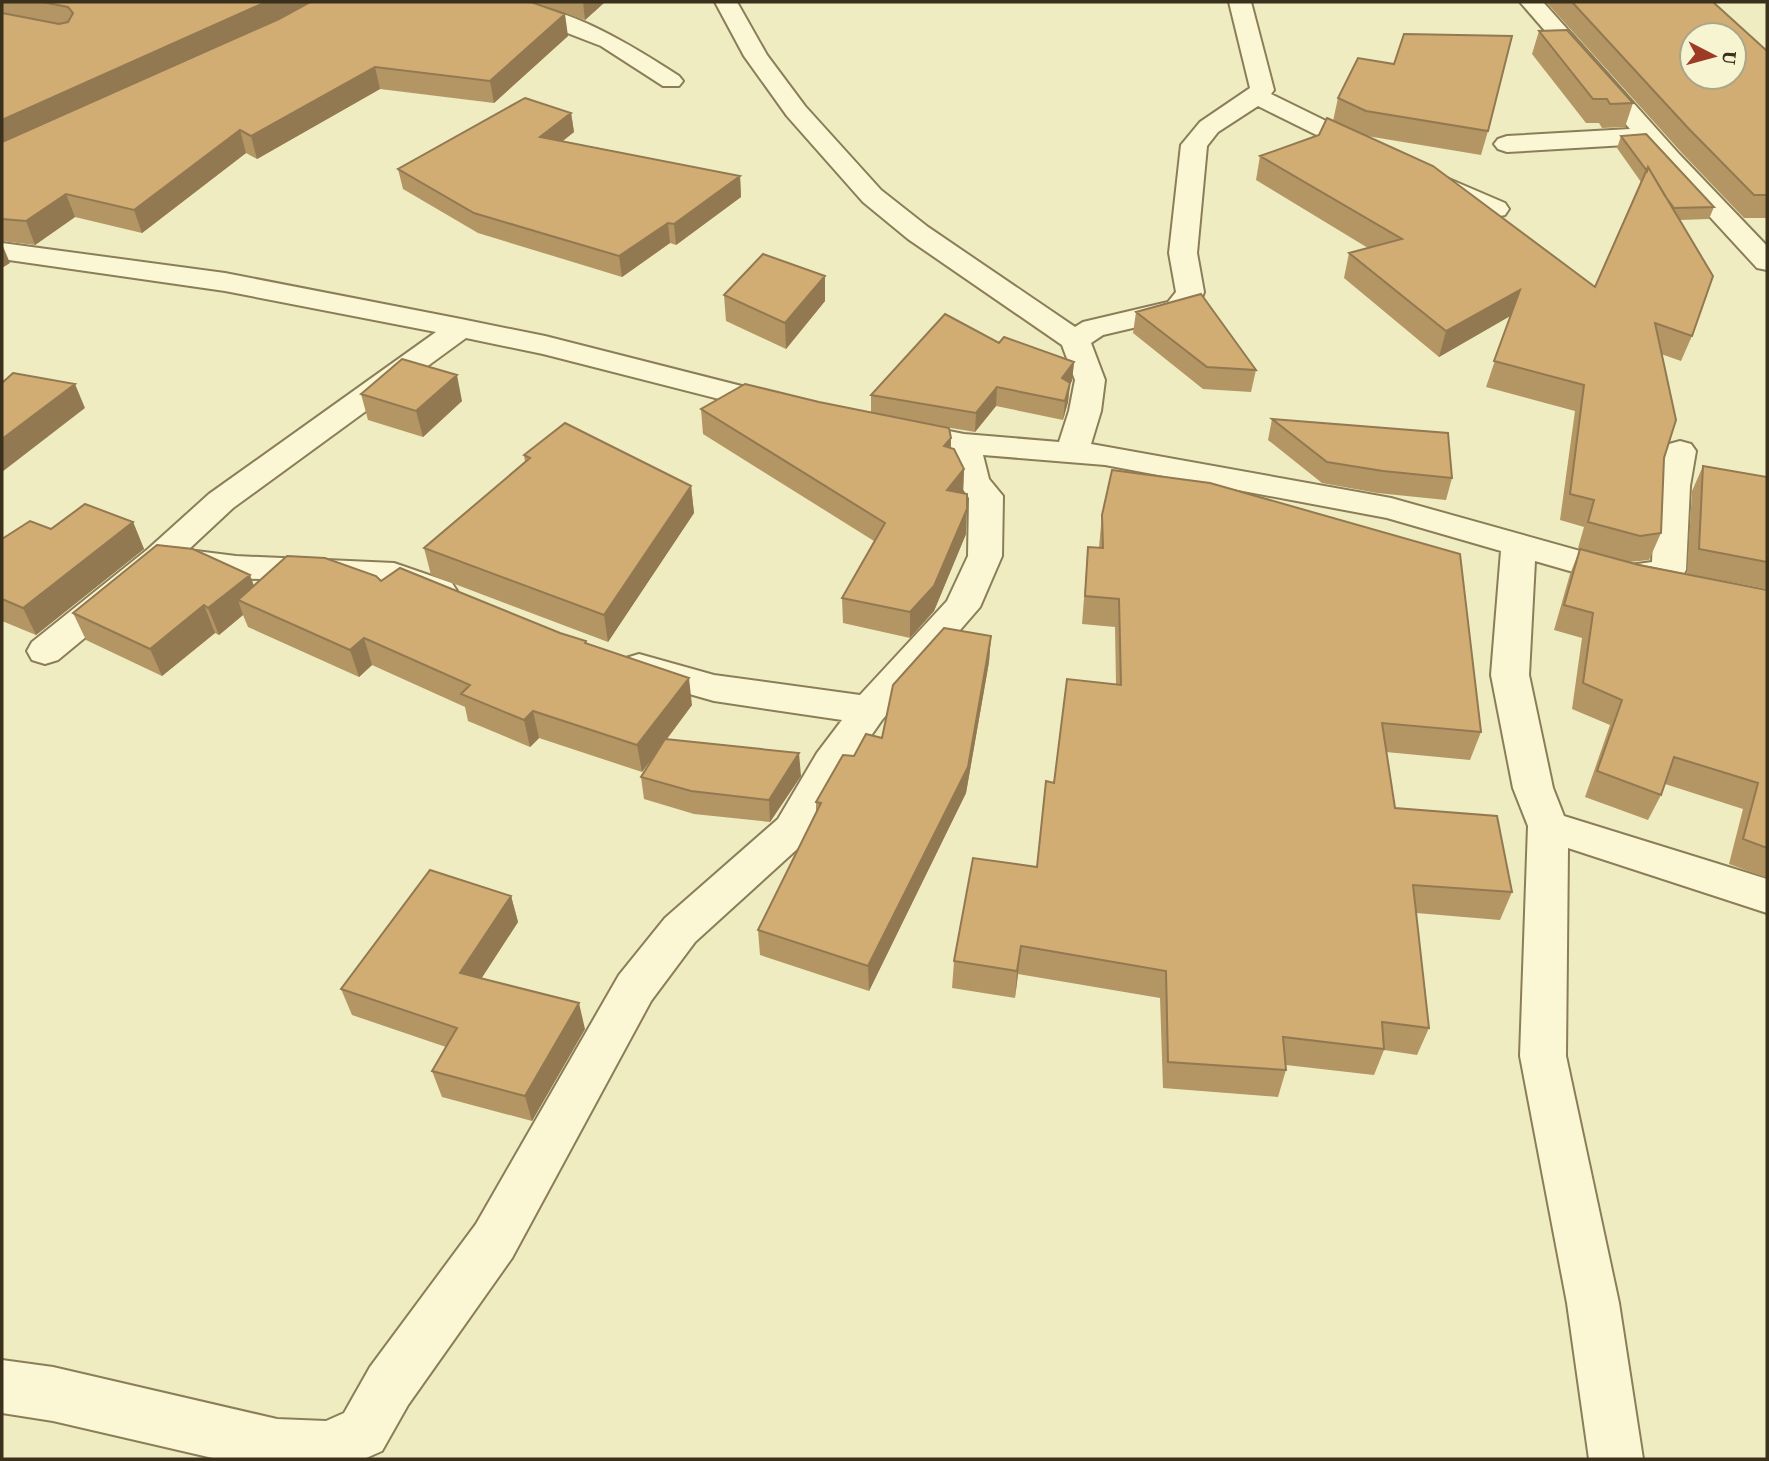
<svg xmlns="http://www.w3.org/2000/svg" width="1769" height="1461" font-family="'Source Serif 4',serif">
	<style>
		.lines { fill: none; stroke-linecap: round; stroke-linejoin: round }
		.street-casing { stroke: #8b7d57; stroke-width: 4 }
		.street { fill: #fbf7d4; fill-rule: evenodd }
		.wall { fill: #b49564 }
		.shaded-wall { fill: #927951 }
		.building { fill: #d1ad74; stroke: #927951; stroke-width: 2; fill-rule: evenodd }
	</style>
	<rect width="100%" height="100%" fill="#f0ecc1"/>
	<g class="lines">
		<!-- street casing -->
		<g class="street-casing">
			<path id="street" d="M497 2C559 0 628 43 679 76L683 81 679 86H663L601 46 500 7Z
				M715 2H737L767 55 805 106 881 190 928 227 1075 327 1083 322 1168 302 1176 292 1169 253 1181 145 1200 122 1250 88 1229 2H1251L1274 90 1271 94 1377 146 1381 151 1377 156 1368 159 1359 156 1258 106 1218 132 1207 146 1197 253 1204 292 1200 303 1188 315 1103 335 1091 343 1105 380 1101 411 1091 444 1391 498 1630 565 1652 562C1654 530 1650 470 1669 444L1680 441 1691 444 1696 451 1690 486 1686 570 1681 578 1629 588 1535 561 1529 675 1553 788 1564 816 1767 879V913L1568 848 1566 1056 1619 1303 1643 1459H1589L1567 1303 1520 1056 1528 826 1513 788 1491 675 1501 551 1387 518 1105 465 983 455 989 479 1003 496 1002 556 980 607 882 720 845 773 806 841 695 942 651 1001 512 1258 408 1405 382 1451 364 1459H217L53 1421 2 1413V1360L53 1367 277 1419 326 1421 344 1413 370 1367 476 1224 619 975 665 918 778 819 817 753 842 720 714 701 626 676 620 667 626 658 639 654 714 675 860 695 947 601 968 556 969 498 957 481 950 451 887 438 882 431 887 424 898 421 964 434 1059 442 1069 411 1075 380 1062 345 908 239 863 202 787 116 744 56Z
				M1520 2H1543L1679 154 1767 246V270L1757 268 1643 144 1507 152 1498 149 1494 144 1498 139 1507 136 1630 129Z
				M1435 173 1505 203 1509 209 1505 215 1496 217 1487 215 1426 187 1422 181 1426 175Z
				M2 243 225 273 461 319 545 336 789 398 794 405 789 412 778 414 543 354 466 338 233 508 188 550 236 556 394 563 452 583 457 591 452 599 439 603 390 585 236 578 168 569 58 660 45 664 32 660 27 651 32 642 148 549 209 494 436 332 225 291 2 259Z"/>
		</g>
		<!-- street -->
		<use href="#street" class="street"/>
	</g>
	<!-- wall -->
	<path class="wall" d="M2 2H605L585 20 545 6 537 4 568 36 494 103 380 89 257 159 246 153 142 233 75 217 35 245 2 241Z
		M1546 2H1713L1767 51V218H1744L1681 152Z
		M1539 31 1633 103 1625 127 1602 128 1599 123H1586L1532 54Z
		M1338 98 1488 131 1481 155 1367 136 1595 287 1641 182 1617 148 1621 136 1714 207 1709 219 1680 220 1692 336 1681 361 1661 354 1664 458 1661 533 1649 560 1629 562 1767 590V878L1729 864 1743 809 1665 784 1661 795 1648 820 1585 797 1610 725 1572 709 1582 638 1554 630 1570 574 1580 549 1578 548 1584 527 1560 520 1575 411 1486 387 1510 316 1439 357 1344 278 1349 253 1368 248 1256 180 1260 156 1319 135 1333 121Z
		M571 113 574 132 563 141 740 176 741 197 676 245 670 243 622 277 478 233 403 189 398 169Z
		M724 295 825 301 786 349 726 321Z
		M1136 312 1256 370 1251 392 1203 389 1133 333Z
		M999 343 1074 362 1072 381 1070 384 1068 402 1063 420 996 406 975 432 927 424 951 438V448L964 469 963 493 966 534 934 611 910 638 843 623 842 598 874 541 703 434 701 409 871 413V395Z
		M361 394 462 401 423 437 368 420Z
		M1272 419 1452 478 1446 500 1377 493 1322 483 1268 440Z
		M524 455 691 486 694 513 608 642 431 575 424 548 525 462Z
		M1703 466 1767 477V589L1687 574 1692 491Z
		M1102 515 1481 732 1470 760 1386 752 1395 808 1512 892 1500 920 1416 913 1429 1028 1417 1055 1384 1050 1374 1075 1286 1065V1070L1278 1097 1163 1088 1160 998 1018 974 1015 998 952 988 954 961 1037 867 1054 783 1116 684 1115 627 1082 624 1088 547H1099Z
		M133 522 144 549 36 635 2 621V539L51 529Z
		M381 581 586 641 587 644 692 705 667 739 801 776 770 822 694 814 644 799 641 777 655 754 642 772 539 738 530 747 468 721 465 707 372 665 359 677 248 627 243 615 219 635 215 633 162 676 86 640 73 613 254 586Z
		M991 636 989 662 966 793 869 991 760 955 758 930 816 812V802L854 756 882 738Z
		M511 896 518 922 481 979 585 1029 532 1121 442 1097 432 1071 446 1047 352 1015 341 989Z"/>
	<!-- shaded-wall -->
	<path class="shaded-wall" d="M266 2H310L267 26 2 147V120Z
		M583 2H605L585 20Z
		M565 14 568 36 494 103 490 81Z
		M375 67 380 89 257 159 251 136Z
		M571 113 574 132 543 156 540 137Z
		M240 130 246 153 142 233 134 210Z
		M740 176 741 197 676 245 674 224Z
		M66 194 75 217 35 245 26 221Z
		M668 223 670 243 622 277 619 256Z
		M2 244 10 263 2 268Z
		M825 276V301L786 349 785 323Z
		M1520 290 1512 315 1439 357 1446 331Z
		M1074 362 1072 381 1070 384 1068 402 1063 420 1065 401 1062 378Z
		M457 375 462 401 423 437 416 411Z
		M75 384 85 408 2 472V439Z
		M997 387 996 406 975 432 976 413Z
		M951 438 950 463 944 446Z
		M964 469 963 494 947 490Z
		M691 486 694 513 608 642 604 615Z
		M967 509 966 534 934 611 910 638V612Z
		M133 522 144 549 36 635 23 608Z
		M250 575 260 602 238 600 243 615 219 635 208 608Z
		M204 605 215 633 162 676 150 649Z
		M991 636 989 662 966 793 869 991 868 966Z
		M364 638 372 665 359 677 350 650Z
		M689 678 692 705 642 772 637 745Z
		M533 711 539 738 530 747 524 720Z
		M799 753 801 776 770 822 769 800Z
		M511 896 518 922 468 999 460 973Z
		M1021 946 1018 974 1015 998 1017 971Z
		M579 1003 585 1029 532 1121 525 1096Z"/>
	<!-- building -->
	<path class="building" d="M42 2H266L2 120V13L59 24 68 22 73 13 68 7Z
		M310 2H531L565 14 490 81 375 67 251 136 240 130 134 210 66 194 26 221 2 219V142L279 19Z
		M1572 2H1713L1767 51V195H1754L1689 129ZM1692 35H1734V77H1692Z
		M1567 30 1633 103 1610 104 1607 99H1593L1539 31Z
		M1404 34 1512 36 1488 131 1366 111 1338 98 1358 58 1394 64Z
		M525 98 571 113 540 137 740 176 674 224 668 223 619 256 474 213 398 169Z
		M1327 118 1433 166 1595 287 1648 167 1713 276 1692 336 1655 323 1676 420 1664 458 1661 533 1640 536 1588 522 1594 500 1570 494 1584 385 1494 361 1520 290 1446 331 1349 253 1402 239 1260 156 1319 135Z
		M1646 134 1714 207 1674 208 1665 196 1648 167 1647 171 1621 136Z
		M763 254 825 276 785 323 724 295Z
		M1201 294 1256 370 1207 367 1136 312Z
		M945 314 999 343 1004 337 1074 362 1062 378 1070 383 1065 401 997 387 976 413 871 395Z
		M402 359 457 375 416 411 361 394Z
		M13 373 75 384 2 439V383Z
		M745 384 819 402 949 428 951 438 944 446 954 449 964 469 947 490 967 494V509L934 586 910 612 842 598 885 523 701 409Z
		M1272 419 1448 433 1452 478 1383 471 1327 462Z
		M565 423 691 486 604 615 424 548 530 458 524 455Z
		M1703 466 1767 477V562L1699 549Z
		M1112 470 1210 483 1460 554 1481 732 1382 723 1395 808 1497 816 1512 892 1413 885 1429 1028 1382 1022 1384 1049 1283 1037 1286 1070 1168 1062 1166 971 1021 946 1017 971 954 961 973 858 1037 867 1046 781 1054 783 1067 679 1121 685 1119 599 1085 596 1088 547 1103 548 1102 515Z
		M85 504 133 522 23 608 2 599V539L30 521 51 529Z
		M157 545 193 549 250 575 208 608 204 605 150 649 73 613Z
		M1580 549 1639 565 1767 590V848L1743 839 1758 783 1674 757 1661 795 1597 771 1622 700 1583 683 1593 613 1564 605Z
		M287 556 325 558 376 576 381 581 400 568 560 633 586 641 585 643 689 678 637 745 533 711 524 720 461 694 470 685 364 638 350 650 238 600Z
		M944 628 991 636 968 767 868 966 758 930 821 803 816 802 843 755 854 756 866 734 882 738 893 685Z
		M665 739 799 753 769 800 691 791 641 777Z
		M430 870 511 896 460 973 579 1003 525 1096 432 1071 457 1028 341 989Z"/>
	<!-- border -->
	<rect width="1769" height="1461" fill="none" stroke="#3a301c" stroke-width="7"/>
	<!-- north arrow -->
	<g transform="translate(1713 56) rotate(96)"><circle r="33" fill="#f7f4d1" stroke="#aba689" stroke-width="2"/>
	<path d="M0-5L12 26L0 18L-12 26Z" fill="#9d3b24"/>
	<text y="-10" font-size="19" font-weight="bold" text-anchor="middle" fill="#3a301c">U</text>
	</g>
</svg>
